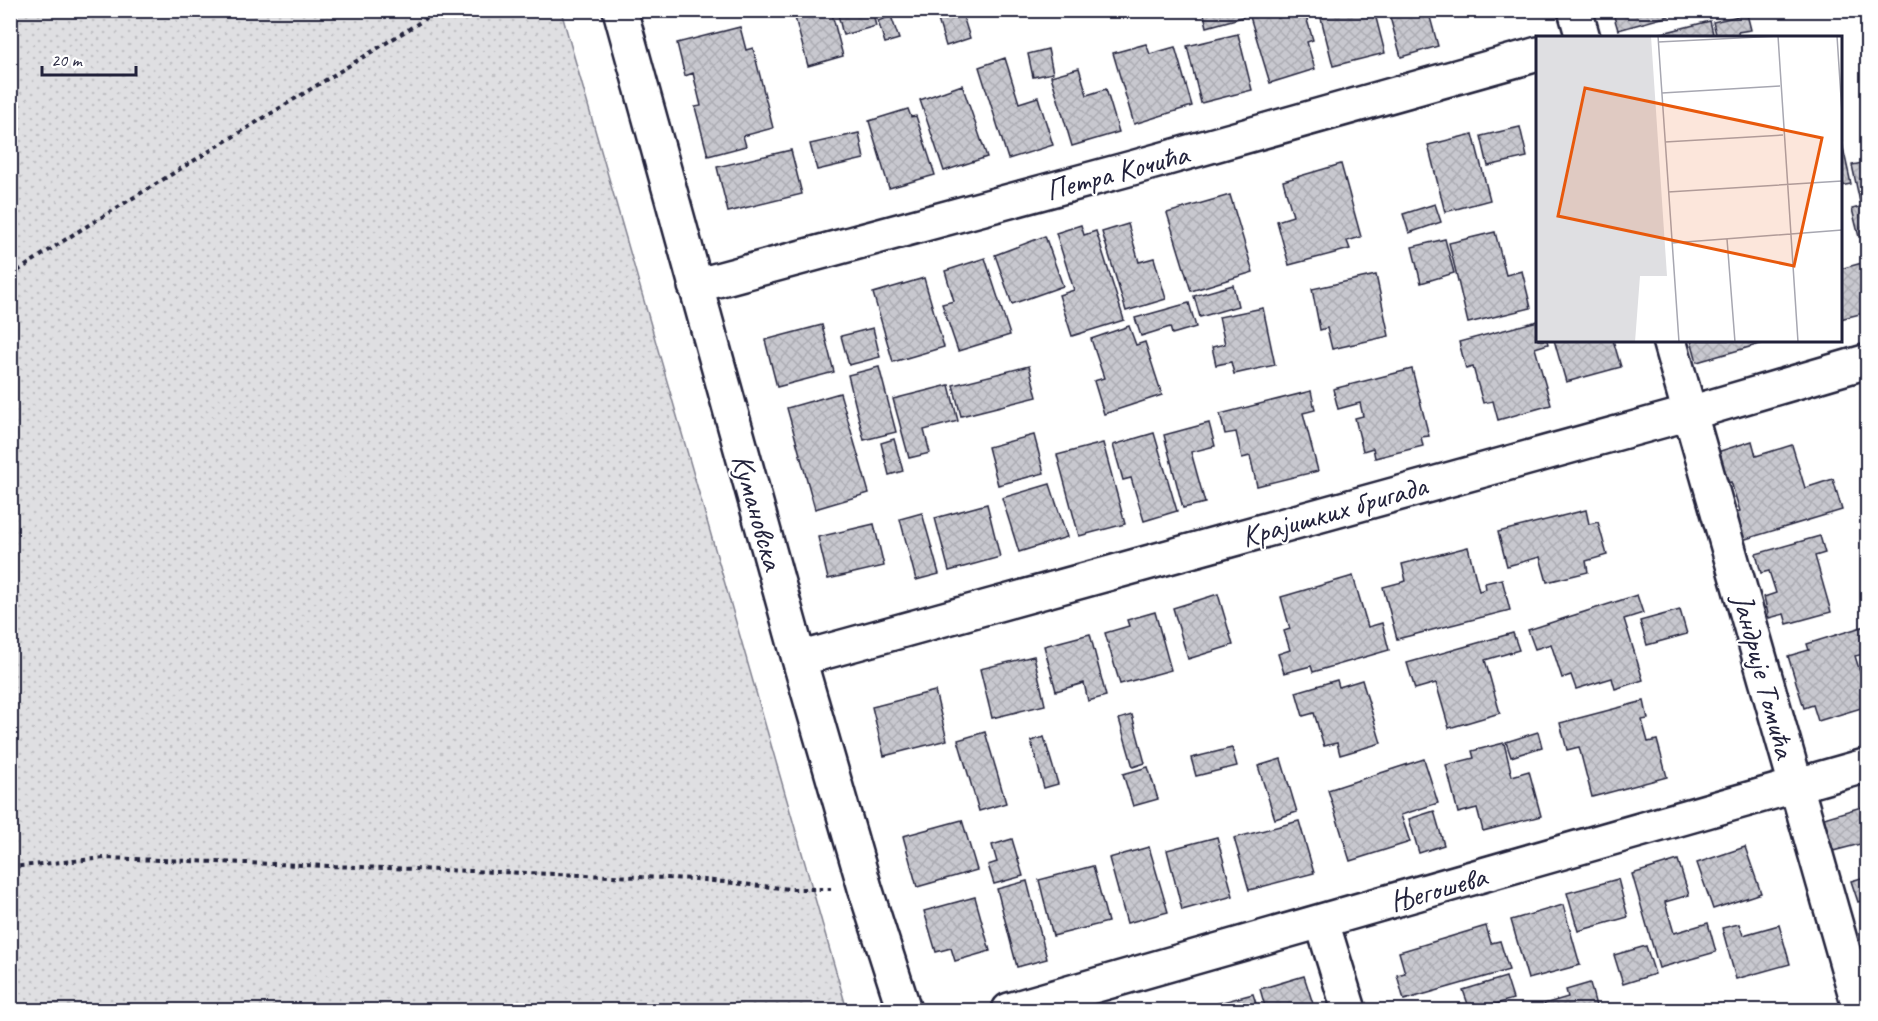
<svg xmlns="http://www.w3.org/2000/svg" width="1878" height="1021" font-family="Caveat,sans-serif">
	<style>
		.grass { fill: url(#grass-dots); stroke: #80808e; stroke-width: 1.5 }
		.building { fill: url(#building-cross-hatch); stroke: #22223b; stroke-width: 1.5 }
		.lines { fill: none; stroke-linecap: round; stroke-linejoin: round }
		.minor-casing { stroke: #22223b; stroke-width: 38 }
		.path { stroke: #22223b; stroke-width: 4; stroke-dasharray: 4.5 4.5; stroke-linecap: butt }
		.minor { stroke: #fff; stroke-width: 33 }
		.labels { text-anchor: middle; stroke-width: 4.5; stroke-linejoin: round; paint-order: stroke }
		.street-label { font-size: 30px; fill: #22223b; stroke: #fff }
		.inset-road { fill: none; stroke: #a7a7b1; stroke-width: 1.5 }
		.view { fill: #e8590c; fill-opacity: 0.15; stroke: #e8590c; stroke-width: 3 }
		.inset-edge { fill: none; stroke: #22223b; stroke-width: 3 }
	</style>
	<defs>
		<pattern id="grass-dots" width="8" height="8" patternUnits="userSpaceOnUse" patternTransform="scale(1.5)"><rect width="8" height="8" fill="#dfdfe2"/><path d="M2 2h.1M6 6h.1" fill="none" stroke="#bfbfc3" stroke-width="1.8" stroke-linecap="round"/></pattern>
		<pattern id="building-cross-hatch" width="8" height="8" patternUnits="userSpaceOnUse" patternTransform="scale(1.5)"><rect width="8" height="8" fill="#c8c8cf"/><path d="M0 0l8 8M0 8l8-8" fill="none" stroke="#acacb3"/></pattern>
	</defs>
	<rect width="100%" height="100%" fill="#fff"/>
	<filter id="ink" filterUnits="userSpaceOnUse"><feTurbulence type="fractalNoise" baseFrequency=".0167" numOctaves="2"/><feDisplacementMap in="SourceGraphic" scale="12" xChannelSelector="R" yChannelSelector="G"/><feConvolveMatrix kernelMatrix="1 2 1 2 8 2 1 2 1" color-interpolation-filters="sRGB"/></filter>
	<g filter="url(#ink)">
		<!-- grass -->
		<path class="grass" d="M10 11H561L847 1010H11Z"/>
		<!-- building -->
		<path class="building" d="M793 10H831L843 56 808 66Z
			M837 10H872L876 26 843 35Z
			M935 10H961L970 38 946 46Z
			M1203 10H1241L1243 17 1207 27Z
			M1248 10H1276L1278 18 1304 10 1313 40 1307 42 1315 69 1270 83Z
			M1319 10H1374L1385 53 1333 66Z
			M1388 10H1428L1438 46 1401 57Z
			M1612 10H1668L1669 16 1618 30Z
			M1747 14 1751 30 1738 32 1739 38H1717L1713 22Z
			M891 16 899 39 885 43 878 21Z
			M1710 21 1714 38H1643Z
			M740 27 746 50 753 48 773 128 743 136 746 146 708 156 695 107 701 106 693 73 685 76 677 43Z
			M1238 34 1252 90 1201 103 1187 46Z
			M1146 44 1150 54 1175 47 1192 106 1134 124 1113 53Z
			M1048 49 1053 73 1033 77 1028 54Z
			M1005 58 1019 103 1038 97 1053 145 1008 159 979 67Z
			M1079 68 1087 95 1106 89 1119 132 1072 146 1051 76Z
			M962 85 987 157 944 171 920 100Z
			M908 109 911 117 916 116 935 175 889 188 869 121Z
			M1520 127 1527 157 1488 166 1481 136Z
			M859 133 864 159 817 170 810 144Z
			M1473 134 1490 200 1445 212 1428 145Z
			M1840 134 1851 184 1840 186Z
			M791 150 802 194 728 212 717 167Z
			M1868 162V200L1860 202 1852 165Z
			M1341 164 1361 237 1347 241 1350 249 1289 265 1277 221 1293 216 1283 181Z
			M1230 195 1253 272 1191 291 1167 213Z
			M1435 204 1441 222 1409 233 1403 214Z
			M1868 205V235L1859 237 1852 209Z
			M1128 224 1139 262 1154 258 1166 299 1126 311 1102 232Z
			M1081 225 1084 235 1096 231 1124 320 1072 336 1059 295 1074 290 1056 233Z
			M1495 232 1506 275 1522 271 1531 308 1468 323 1449 243Z
			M1045 236 1063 286 1012 304 995 255Z
			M1445 239 1454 273 1421 283 1412 247Z
			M985 258 1010 335 958 351 942 304 954 301 945 271Z
			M1862 263 1868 284V312L1840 319V269Z
			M1376 275 1389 336 1332 349 1327 328 1320 330 1312 289Z
			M924 278 944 347 893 362 873 293Z
			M1233 285 1238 306 1200 317 1194 296Z
			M1189 303 1196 327 1172 334 1170 327 1141 336 1135 318Z
			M1263 308 1275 365 1234 374 1231 362 1216 365 1212 347 1225 344 1219 317Z
			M1538 321V340H1547L1548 344 1535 348 1551 405 1498 420 1493 401 1483 403 1473 367 1466 369 1459 342Z
			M822 325 834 372 777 387 765 340Z
			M1129 326 1136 345 1145 342 1162 395 1104 414 1094 381 1104 378 1091 339Z
			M873 328 880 357 849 365 841 336Z
			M1554 340H1613L1621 367 1566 382Z
			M1691 340H1774L1697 362Z
			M1029 366 1037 397 961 416 953 385Z
			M879 367 896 432 864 440 848 375Z
			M1412 369 1429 436 1421 437 1423 446 1375 458 1373 448 1363 451 1355 418 1363 416 1360 403 1338 409 1333 389Z
			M949 385 958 421 924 430 930 453 909 458 893 399Z
			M1311 391 1315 410 1303 413 1318 471 1257 486 1250 456 1242 458 1236 432 1225 434 1220 414Z
			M840 393 869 493 815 509 787 408Z
			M1209 423 1215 446 1191 452 1205 503 1183 508 1164 435Z
			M1154 433 1177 511 1144 521 1131 478 1123 480 1113 445Z
			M1034 435 1044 473 998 485 988 447Z
			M894 439 903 471 889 475 881 443Z
			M1752 441 1756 456 1792 445 1805 488 1833 479 1842 510 1729 544 1721 517 1740 511 1731 482 1723 484 1714 453Z
			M1103 443 1125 524 1079 536 1057 455Z
			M1050 484 1067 537 1019 552 1002 498Z
			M987 504 1000 557 949 571 935 518Z
			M1586 510 1589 524 1598 522 1607 555 1586 561 1588 572 1547 582 1540 557 1507 566 1498 532Z
			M922 513 939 574 916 580 900 519Z
			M874 524 884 566 828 579 818 537Z
			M1820 536 1825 553 1815 556 1831 612 1787 624 1784 614 1769 618 1764 597 1776 593 1769 571 1761 573 1756 554Z
			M1468 547 1479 591 1486 589 1485 583 1502 579 1510 610 1397 639 1383 587 1406 581 1402 564Z
			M1353 576 1368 627 1382 623 1389 650 1313 672 1311 666 1284 673 1278 654 1290 650 1284 631 1290 629 1281 597Z
			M1218 594 1233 645 1188 659 1173 608Z
			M1637 595 1643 613 1624 619 1643 680 1615 689 1612 678 1576 689 1571 675 1562 678 1551 644 1535 649 1528 630Z
			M1680 610 1687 634 1647 645 1640 621Z
			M1155 612 1171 670 1120 684 1105 633 1129 626 1127 620Z
			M1868 625V653L1855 656 1868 697V706L1818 721 1813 705 1804 708 1788 656 1809 650 1807 644Z
			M1513 633 1519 650 1485 660 1500 713 1449 728 1436 683 1415 689 1407 663Z
			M1090 634 1106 696 1088 701 1084 683 1056 691 1044 646Z
			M1034 656 1045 705 992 718 980 669Z
			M1337 680 1339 687 1362 680 1381 743 1340 755 1337 743 1324 746 1314 713 1303 716 1296 692Z
			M935 691 947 740 884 756 872 707Z
			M1644 701 1648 719 1642 720 1648 742 1657 740 1667 777 1592 797 1579 747 1567 750 1560 723Z
			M1132 715 1145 763 1133 767 1119 719Z
			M985 732 1006 803 979 811 958 740Z
			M1538 732 1542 747 1511 757 1506 742Z
			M1044 737 1058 784 1044 788 1031 741Z
			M1504 743 1512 776 1529 771 1541 816 1483 831 1477 808 1458 813 1446 765 1474 758 1472 751Z
			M1232 748 1237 766 1196 776 1191 758Z
			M1281 759 1297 812 1275 819 1258 766Z
			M1424 759 1438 803 1401 815 1410 842 1350 861 1328 790Z
			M1148 767 1158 799 1133 806 1123 774Z
			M1868 805V842L1833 851 1824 818Z
			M1434 811 1444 845 1419 853 1409 819Z
			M962 820 977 870 917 887 903 836Z
			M1299 821 1314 873 1249 890 1234 838Z
			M1217 837 1233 896 1182 910 1167 850Z
			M1012 839 1023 876 994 884 988 865 997 862 992 845Z
			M1149 847 1168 912 1127 923 1109 858Z
			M1745 847 1761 893 1713 909 1697 863Z
			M1678 860 1689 895 1665 902 1674 933 1708 923 1716 952 1659 968 1632 874Z
			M1093 866 1108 922 1053 936 1039 880Z
			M1868 876V899L1858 902 1851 881Z
			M1618 879 1628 917 1578 931 1567 893Z
			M1027 881 1047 959 1017 967 997 889Z
			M975 897 990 951 955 961 951 948 936 952 924 911Z
			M1563 905 1580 965 1528 979 1511 920Z
			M1739 924 1743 935 1779 925 1790 964 1736 979 1722 928Z
			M1486 926 1491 943 1500 941 1509 970 1404 1000 1397 975 1405 973 1399 952Z
			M1646 946 1655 974 1623 984 1614 955Z
			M1304 976 1315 1010H1266L1260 989Z
			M1506 977 1513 999 1475 1010H1470L1463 990Z
			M1590 983 1597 1010H1546L1544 1004 1568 997 1566 990Z
			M1253 994 1258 1010H1205L1204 1007Z"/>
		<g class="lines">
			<!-- minor casing -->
			<g class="minor-casing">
				<path id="minor" d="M620 10 799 659 865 888 904 1010
					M1575 10 1583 38
					M695 286 1132 168 1538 54
					M1669 340C1733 564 1795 788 1860 1010
					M799 659 1690 413 1868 361
					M1322 922 1349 1010
					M1009 1010 1868 765"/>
			</g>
			<!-- path -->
			<path class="path" d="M10 276 74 234 440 10
				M10 867 105 858 695 879 790 889H831"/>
			<!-- minor -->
			<use href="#minor" class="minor"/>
		</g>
	</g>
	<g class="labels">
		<!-- street labels -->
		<g class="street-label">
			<text transform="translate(1117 172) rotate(-15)" y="10">Петра Кочића</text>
			<text transform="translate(1334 511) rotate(-16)" y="10">Крајишких бригада</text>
			<text transform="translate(758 512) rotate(74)" y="10">Кумановска</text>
			<text transform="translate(1764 676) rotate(75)" y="10">Јандрије Томића</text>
			<text transform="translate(1438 889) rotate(-16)" y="10">Његошева</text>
		</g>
	</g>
	<!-- overview -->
	<g transform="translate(1536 36)">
		<rect width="306" height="306" fill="#fff"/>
		<path d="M0 0H115L131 240H104L99 306H0Z" fill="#dfdfe2"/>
		<path class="inset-road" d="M122 0 143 306M242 0 262 306M301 0 306 77M122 6 243 0M126 57 244 50M129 106 247 99M132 156 306 145M191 203 199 306M136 207 306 194"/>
		<path class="view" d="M49 52 286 102 258 230 22 180Z"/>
		<rect width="306" height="306" class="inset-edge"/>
	</g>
	<!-- margin -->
	<rect width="1878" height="1021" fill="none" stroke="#fff" stroke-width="36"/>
	<rect x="18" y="18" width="1842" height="985" fill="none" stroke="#22223b" stroke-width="2" filter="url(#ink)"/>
	<!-- scale -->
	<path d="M42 66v9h94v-9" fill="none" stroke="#22223b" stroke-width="3"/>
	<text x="51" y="66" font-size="18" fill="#22223b" stroke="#ffffff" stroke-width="4.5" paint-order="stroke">20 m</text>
</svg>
